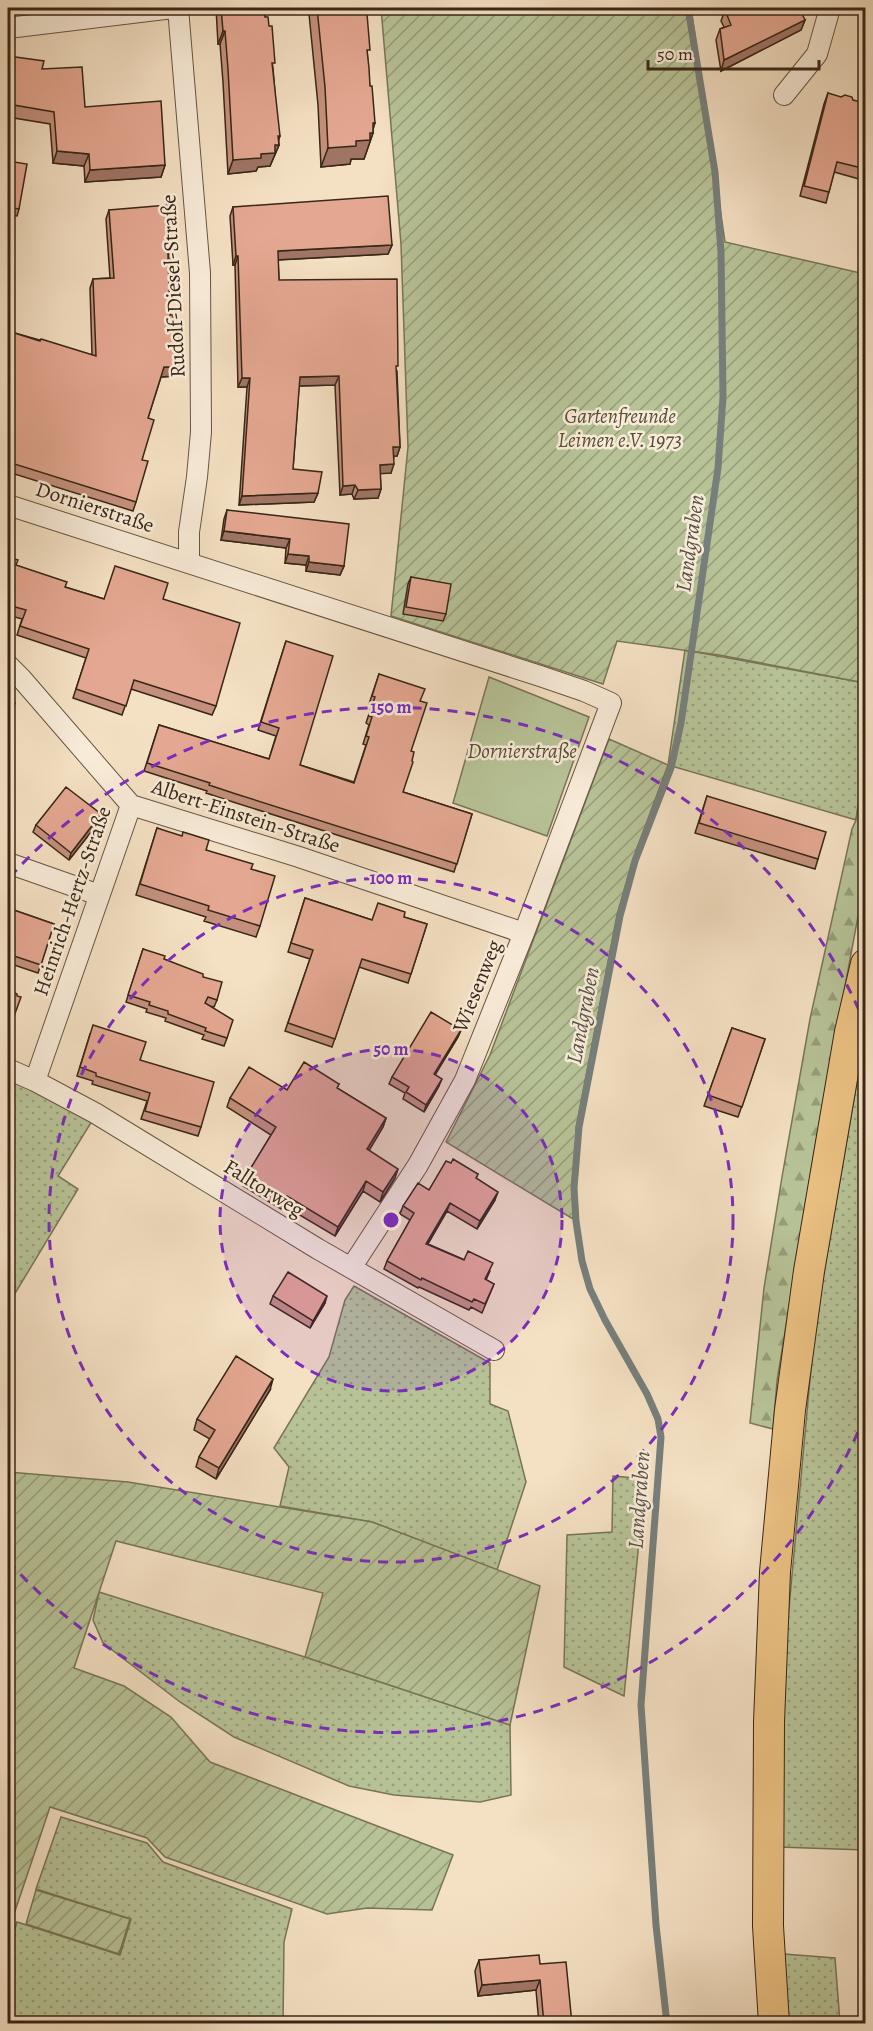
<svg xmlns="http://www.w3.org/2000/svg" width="873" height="2031" font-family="Alegreya,serif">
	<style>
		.grass { fill: url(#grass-dots); stroke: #787557; stroke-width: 1.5 }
		.forest { fill: url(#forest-firs); stroke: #787557; stroke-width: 1.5 }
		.park { fill: #b7c397; stroke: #787557; stroke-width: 1.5 }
		.garden { fill: url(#garden-furrows); stroke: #787557; stroke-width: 1.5 }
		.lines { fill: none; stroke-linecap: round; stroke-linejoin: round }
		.stream { stroke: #777f7c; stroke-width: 7 }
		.street-casing { stroke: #675542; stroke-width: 22 }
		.primary-casing { stroke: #382717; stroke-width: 32 }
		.street { stroke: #f8ebd8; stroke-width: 20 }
		.primary { stroke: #eac082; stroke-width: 30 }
		.wall { fill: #c4907d; stroke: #382717; stroke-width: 1.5 }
		.shaded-wall { fill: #a07566; stroke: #382717; stroke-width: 1.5 }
		.building { fill: #e4a791; stroke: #382717; stroke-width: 1.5 }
		.ring { fill: none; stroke: #7b2cbf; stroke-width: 3; stroke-dasharray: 10 8 }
		.labels { text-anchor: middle; stroke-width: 5; stroke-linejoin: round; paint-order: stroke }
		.street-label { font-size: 21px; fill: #382717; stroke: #f8ebd8 }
		.park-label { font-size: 21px; font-style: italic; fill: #584e37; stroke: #f8ebd8 }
		.water-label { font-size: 22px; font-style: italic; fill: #585349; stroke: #f8ebd8 }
		.centre { fill: #7b2cbf; stroke: #f8ebd8; stroke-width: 3 }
		.ring-label { font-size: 18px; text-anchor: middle; font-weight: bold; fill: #7b2cbf; stroke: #f8ebd8; stroke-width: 5; stroke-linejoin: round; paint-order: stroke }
	</style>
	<defs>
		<pattern id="grass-dots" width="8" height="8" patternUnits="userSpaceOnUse" patternTransform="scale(1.5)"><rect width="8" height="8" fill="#b7c397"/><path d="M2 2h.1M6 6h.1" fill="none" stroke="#969e7a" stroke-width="1.8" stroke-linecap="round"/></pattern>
		<pattern id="forest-firs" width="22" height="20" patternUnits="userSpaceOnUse" patternTransform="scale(1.5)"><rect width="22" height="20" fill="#b7c397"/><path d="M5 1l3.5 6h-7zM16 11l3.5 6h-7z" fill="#969e7a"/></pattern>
		<pattern id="garden-furrows" width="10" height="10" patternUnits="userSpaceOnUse" patternTransform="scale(1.5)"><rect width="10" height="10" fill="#b7c397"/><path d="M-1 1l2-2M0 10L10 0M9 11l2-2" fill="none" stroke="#969e7a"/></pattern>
	</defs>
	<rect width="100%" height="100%" fill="#f4e0c3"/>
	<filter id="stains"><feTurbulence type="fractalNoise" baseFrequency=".00333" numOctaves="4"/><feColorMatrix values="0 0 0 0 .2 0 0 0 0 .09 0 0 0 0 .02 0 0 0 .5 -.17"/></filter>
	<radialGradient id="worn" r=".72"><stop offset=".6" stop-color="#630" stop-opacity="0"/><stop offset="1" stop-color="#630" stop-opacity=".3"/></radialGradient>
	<!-- grass -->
	<path class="grass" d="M685 650 865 683V758L856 820 668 765Z
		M865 1035V1850L779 1847 783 1673 815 1325Z
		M14 1080 92 1121 58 1176 78 1189 8 1305V1083Z
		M354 1286 490 1363V1404L508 1411 526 1482 497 1570 372 1522 280 1506 289 1467 274 1448 329 1357 345 1300Z
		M613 1476 645 1479 624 1696 564 1667 567 1535 612 1532Z
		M99 1592 305 1657 510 1725 511 1795 480 1802 394 1795 349 1786 234 1737 180 1702 103 1643 93 1620Z
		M61 1817 147 1843 163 1862 292 1909 284 1942 283 2023H8V1938L12 1939 17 1922 120 1955 131 1919 36 1889Z
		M784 1954 835 1958 840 2023H786Z"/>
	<!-- forest -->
	<path class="forest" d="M865 758V879L815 1147 777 1381 773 1429 750 1423 764 1288 782 1177 810 1019 852 829 856 820Z"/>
	<!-- park -->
	<path class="park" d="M489 677 589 717 547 836 453 803Z"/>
	<!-- garden -->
	<path class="garden" d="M381 8H691L725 242 865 274V683L719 655 617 641 603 684 391 616 408 447 401 244Z
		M609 739 668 765 633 859 617 915 576 1128 573 1219 446 1142 490 1055Z
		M8 1472 128 1482 372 1522 540 1586 510 1725 305 1657 323 1593 116 1541 74 1668 124 1686 171 1717 210 1762 453 1855 432 1910 367 1908 327 1914 165 1857 147 1838 50 1807 8 1932Z
		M36 1890 130 1919 119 1954 26 1924Z"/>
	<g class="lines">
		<!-- stream -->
		<path class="stream" d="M667 2024 656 1925 641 1705 661 1437 658 1419 647 1394 605 1320 590 1289 582 1261 576 1221 574 1188 579 1127 620 916 635 861 671 768 681 723 718 468 723 397 721 252 715 172 688 8"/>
		<!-- street casing -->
		<g class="street-casing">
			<path id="street" d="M178 8 200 273 201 432 197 477 189 532V562
				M8 28 173 8
				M784 95 817 54 830 8
				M8 505 540 676 584 691 611 703 524 933 465 1080 418 1165 351 1268
				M8 665 21 678 131 805 299 857 524 933
				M8 863 99 895
				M8 1069 35 1081 95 1113 318 1249 494 1350
				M35 1081 131 805"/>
		</g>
		<!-- primary casing -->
		<g class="primary-casing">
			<path id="primary" d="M774 2024 768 1926 769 1722 775 1572 790 1410 809 1271 850 1032 866 964"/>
		</g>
		<!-- street -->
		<use href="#street" class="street"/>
		<!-- primary -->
		<use href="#primary" class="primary"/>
	</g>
	<!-- wall -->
	<path class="wall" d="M216 8H264L273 68 279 145 270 166 258 167 256 171 228 174 223 82 220 44H218Z
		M312 8H364L373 133 364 159H351L350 164 321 167 318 105 309 14Z
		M725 10 805 20 801 30 721 71 716 40 720 29 724 27 721 21Z
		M8 56 42 69 85 107 165 165 161 177 85 182 84 166 53 163 50 124 8 117Z
		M828 93 859 130 866 131V181L834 172 826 203 800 196 824 104Z
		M8 161 19 209 17 216 8 215Z
		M233 207 392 245 388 254 278 260 279 280 397 371 400 447 397 456H394L391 473H380L381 489 378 498 354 499 352 494 340 495 335 385 299 386 293 469 318 493 314 502 239 505 247 387H238L235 265H233L230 216Z
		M109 210 172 254 169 263H168L170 315 177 376 161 377 148 418 136 502 133 511 8 472V331L92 355 90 288 93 279 110 278 106 219Z
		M227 510 344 566 340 575 306 571V565L285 563 286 548 221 540 224 519Z
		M8 557 16 565 65 587 104 599H163L216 706 212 715 131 689 122 715 73 698 86 658 17 635 22 619 8 615Z
		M411 577 446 614 443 621 403 614 408 584Z
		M286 641 300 765 354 782 366 745 363 744 369 725 366 723 372 705 369 704 379 674 420 701 403 792 472 814 454 872 233 802 206 793 207 791 144 771 159 725 269 759 276 736 258 730Z
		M707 796 818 859 815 869 695 833Z
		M99 822 69 860 33 832 36 825Z
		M157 828 206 850 251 869 260 926 256 937 204 921 206 917 136 895Z
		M305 898 372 920 404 917 427 924 408 983 359 967 332 1047 285 1031 310 959 288 952Z
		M8 908 54 924 38 973 8 963Z
		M143 949 203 977 217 1000 214 1007 209 1006 227 1038 224 1046 202 1039 204 1035 165 1021 166 1018 146 1012 147 1009 126 1002Z
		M732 1028 765 1039 738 1117 704 1106Z
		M461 1030 458 1037 435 1075 439 1086 424 1112 403 1099 405 1093 389 1084 392 1077Z
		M90 1034 140 1060 201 1127 198 1136 141 1119 147 1101 92 1084 93 1081 77 1076Z
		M339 1084 337 1088 386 1118 383 1127 369 1150 395 1178 380 1202 363 1191 335 1236 283 1205 281 1209 243 1186 246 1176 271 1135 227 1107 230 1098 287 1090Z
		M451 1163 478 1174 476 1179 495 1200 477 1229 447 1211 428 1244 490 1271 486 1280 494 1284 482 1313 471 1307 469 1310 419 1287 418 1288 384 1269 387 1261 410 1220 400 1214 403 1206 429 1190Z
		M273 1296 325 1303 310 1328 270 1304Z
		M270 1390 216 1479 196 1467 199 1457 210 1439 194 1430 197 1419Z
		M479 1960 540 1964 572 2024H539L536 1990 478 1996 475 1971Z"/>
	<!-- shaded-wall -->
	<path class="shaded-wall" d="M805 20 801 30 721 71 724 60Z
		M223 31H225L220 44H218Z
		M373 123H375L372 133H373L364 159H351L350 164 321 167 328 148 356 141Z
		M278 136H280L277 145H279L270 166 258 167 256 171 228 174 233 160 261 154Z
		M57 151 89 154 84 166 53 163Z
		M165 165 161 177 85 182 90 170Z
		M392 245 388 254 275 260 278 251Z
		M168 254H172L169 263H164Z
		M236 256H238L235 265H233Z
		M164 367H180L177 376 160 377Z
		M339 376 335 385 296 386 300 377Z
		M242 378H250L247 387H238Z
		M393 447H400L397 456H390Z
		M394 464 391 473 377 474 380 465Z
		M355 485 352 494 340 495 343 486Z
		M381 489 378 498 354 499 358 490Z
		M318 493 314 502 239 505 242 496Z
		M224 531 290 539 286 548 221 540Z
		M288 554 309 556 306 565 285 563Z
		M309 562 344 566 340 575 306 571Z
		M15 703 12 713 8 718V713Z
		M101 814 99 822 69 860 71 853Z
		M461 1030 458 1037 431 1081 434 1074Z
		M442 1079 439 1086 424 1112 426 1105Z
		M386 1118 383 1127 364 1159 367 1149Z
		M398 1169 395 1178 380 1202 383 1192Z
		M366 1181 363 1191 335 1236 338 1227Z
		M498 1192 495 1200 477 1229 480 1221Z
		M450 1203 447 1211 423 1252 426 1244Z
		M327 1296 325 1303 310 1328 313 1321Z
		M273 1379 270 1390 216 1479 219 1468Z
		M540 1980 536 1990 478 1996 482 1985Z"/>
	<!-- building -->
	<path class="building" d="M221 8H264L265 17H268L269 26H272L275 63H272L280 136H278L279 145H275V153L261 154V158L233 160 228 69 225 31H223Z
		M317 8H364V14H367L370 50H367L369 68 370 86H372L375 123H373V133H370V140L356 141V146L328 148 325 87Z
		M731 8H799L805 20 724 60 720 29 731 25 725 10Z
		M8 56 44 61 42 69 82 67 85 107 161 101 165 165 90 170 89 154 57 151 54 112 8 104Z
		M828 93 841 97 845 95 852 97 853 100 866 103 859 130 866 131V169L837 162 829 192 804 186Z
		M8 161 27 164 19 209 8 207Z
		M388 196 392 245 278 251 279 280 397 279 398 366H396L400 447H393L394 464 380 465 381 489 358 490 355 485 343 486 339 376 300 377 293 469 322 472 318 493 242 496 250 378H242L238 256H236L233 207Z
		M168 205 172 254H168L170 315H173L174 331H179L180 367H164L148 418 154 420 142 460 148 461 136 502 8 462V331L40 341 41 339 96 356 93 279 114 278 109 210Z
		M227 510 349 524 344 566 309 562V556L288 554 290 539 224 531Z
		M8 557 18 560 16 565 67 582 65 587 104 599 115 566 168 583 163 599 240 623 216 706 134 680 126 706 76 689 89 649 20 626 26 610 8 605Z
		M411 577 451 584 446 614 406 607Z
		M286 641 333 656 300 765 354 783 369 737 366 736 372 717 369 716 375 697 372 696 379 674 425 689 420 701 427 703 411 751 414 752 412 761 413 762 403 792 472 814 457 864 236 794 209 785 210 783 147 763 159 725 269 759 279 728 261 722Z
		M8 697 15 703 8 713Z
		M66 787 101 814 71 853 36 825Z
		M707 796 826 832 818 859 699 823Z
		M157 828 182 836 183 832 209 840 206 850 253 864 251 869 275 876 260 926 208 910 209 906 140 884Z
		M305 898 372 920 378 903 405 912 404 917 427 924 411 974 362 959 335 1039 288 1023 313 950 291 943Z
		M8 908 54 924 41 965 8 954Z
		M143 949 165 956 164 959 203 974V977L222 982 217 1000 208 997 205 1003 233 1020 227 1038 205 1031 206 1028 168 1014V1011L149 1005 150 1002 128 995Z
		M8 990 17 994V996L21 997 9 1030H8Z
		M431 1012 461 1030 434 1074 442 1079 426 1105 406 1092 409 1087 392 1077Z
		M93 1025 146 1042 140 1060 214 1082 201 1127 145 1111 150 1093 96 1076V1073L80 1067Z
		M732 1028 765 1039 742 1107 708 1095Z
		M304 1062 339 1084 337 1088 386 1118 367 1149 398 1169 383 1192 366 1181 338 1227 287 1196 284 1200 246 1176 276 1127 230 1098 249 1067 287 1090Z
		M453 1159 478 1174 476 1178 498 1192 480 1221 450 1203 426 1244 464 1260 468 1251 493 1263 485 1279 494 1284 485 1304 474 1299 472 1302 422 1278 421 1280 387 1261 414 1213 403 1206 418 1183 429 1190 446 1161 451 1163Z
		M288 1272 327 1296 313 1321 273 1296Z
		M236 1356 273 1379 219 1468 199 1457 215 1430 197 1419Z
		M539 1955 540 1964 566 1962 572 2024H544L540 1980 482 1985 479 1960Z"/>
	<!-- distance rings -->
	<circle cx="391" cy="1220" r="171" fill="#7b2cbf" fill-opacity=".12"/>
	<g class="ring">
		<circle cx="391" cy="1220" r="171"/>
		<circle cx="391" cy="1220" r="342"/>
		<path d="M865 1416A513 513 0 0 1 10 1563M10 877A513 513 0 0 1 865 1024"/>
	</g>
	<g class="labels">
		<!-- street labels -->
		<g class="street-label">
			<text transform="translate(173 286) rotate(-93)" y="7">Rudolf-Diesel-Straße</text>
			<text transform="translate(95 507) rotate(18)" y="7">Dornierstraße</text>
			<text transform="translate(246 816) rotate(18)" y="7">Albert-Einstein-Straße</text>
			<text transform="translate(72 901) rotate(-71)" y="7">Heinrich-Hertz-Straße</text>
			<text transform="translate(477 986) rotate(-68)" y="7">Wiesenweg</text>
			<text transform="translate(264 1188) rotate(32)" y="7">Falltorweg</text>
		</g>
		<!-- park labels -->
		<g class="park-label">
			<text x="620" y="423">Gartenfreunde<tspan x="620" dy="24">Leimen e.V. 1973</tspan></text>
			<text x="522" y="758">Dornierstraße</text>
		</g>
		<!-- water labels -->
		<g class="water-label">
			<text transform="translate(689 543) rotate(-82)" y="8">Landgraben</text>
			<text transform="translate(582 1015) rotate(-79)" y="8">Landgraben</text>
			<text transform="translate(638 1500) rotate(-86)" y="8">Landgraben</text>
		</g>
	</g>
	<circle cx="391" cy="1220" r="9" class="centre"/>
	<g class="ring-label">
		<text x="391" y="713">150 m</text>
		<text x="391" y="884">100 m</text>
		<text x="391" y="1055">50 m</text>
	</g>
	<!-- margin -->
	<rect width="873" height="2031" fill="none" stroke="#f4e0c3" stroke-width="30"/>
	<rect x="9" y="9" width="855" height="2013" fill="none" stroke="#382717" stroke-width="3"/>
	<rect x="15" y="15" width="843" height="2001" fill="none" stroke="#382717" stroke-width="1.5"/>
	<!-- scale -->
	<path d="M648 60v9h171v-9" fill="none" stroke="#382717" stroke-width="3"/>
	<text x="657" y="60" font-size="18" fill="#382717" stroke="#f8ebd8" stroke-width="4.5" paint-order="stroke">50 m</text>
	<rect width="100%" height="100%" filter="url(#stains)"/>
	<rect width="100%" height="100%" fill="url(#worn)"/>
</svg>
